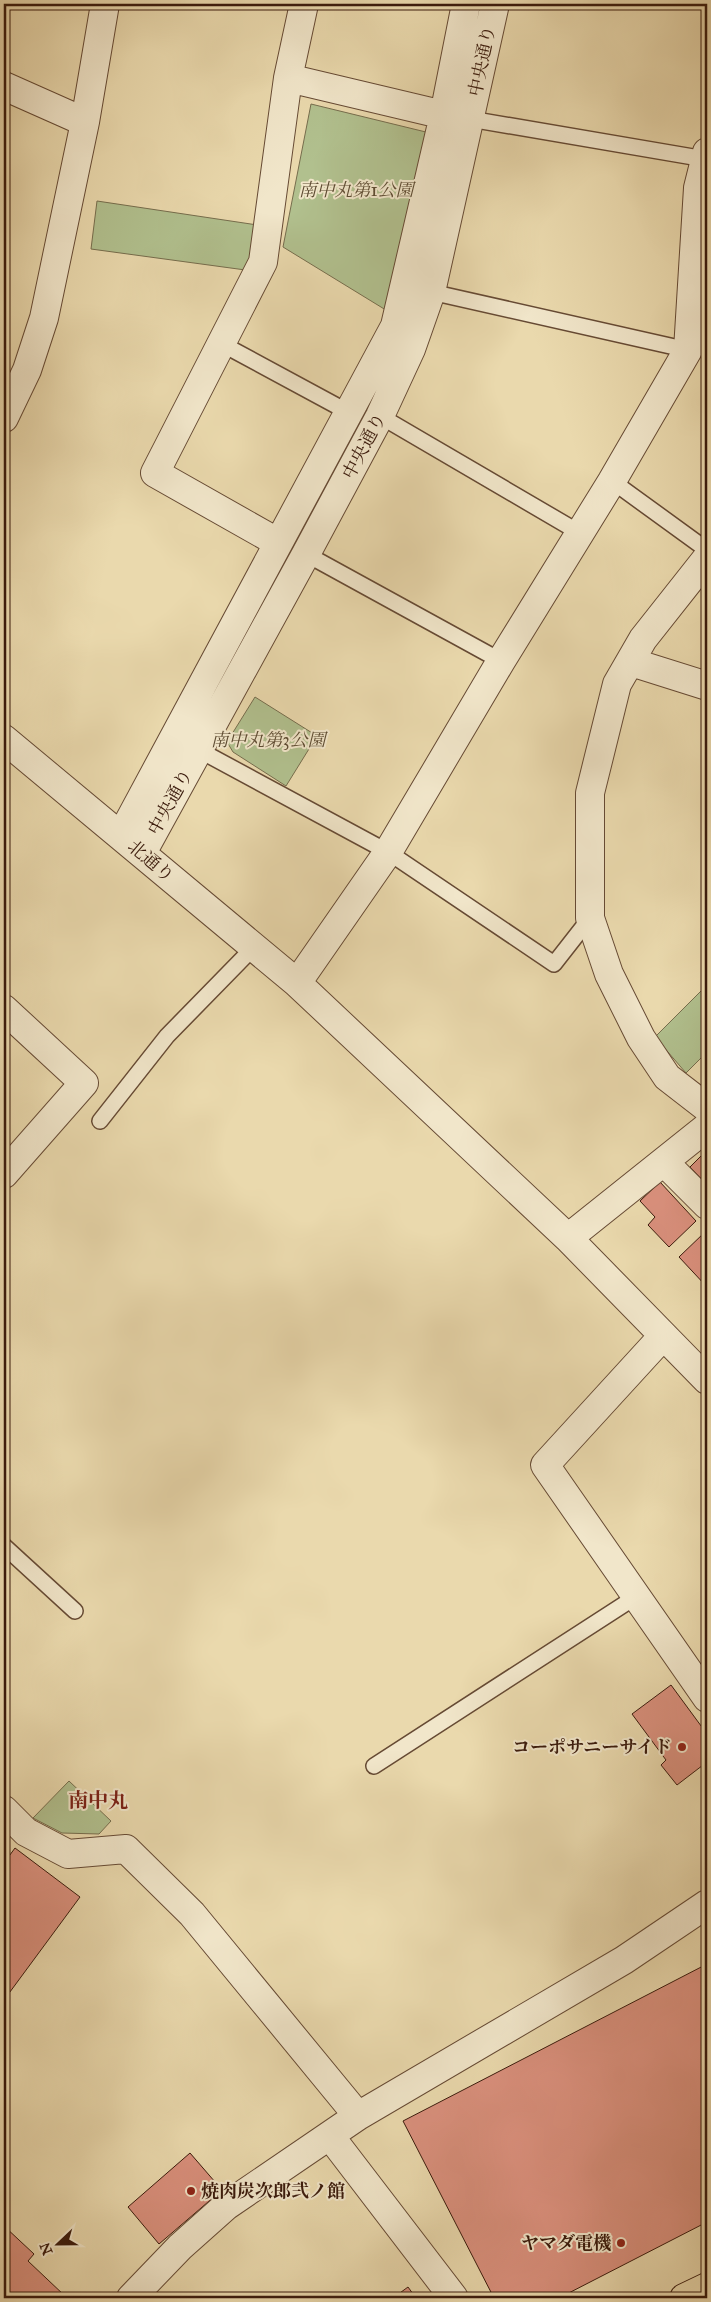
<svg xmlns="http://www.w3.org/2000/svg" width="711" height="2302" font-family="'IM FELL Great Primer','Noto Serif JP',serif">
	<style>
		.green { fill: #b1c08e; stroke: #766d4d }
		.building { fill: #da907d; stroke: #3a1a0c }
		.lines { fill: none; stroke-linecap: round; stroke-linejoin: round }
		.service-casing { stroke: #664a34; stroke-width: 18 }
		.minor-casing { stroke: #664a34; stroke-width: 30 }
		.primary-casing { stroke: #3a1a0c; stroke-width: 30 }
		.service { stroke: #f1e6ca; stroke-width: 15 }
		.minor { stroke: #f1e6ca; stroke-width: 28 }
		.primary { stroke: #ead9ad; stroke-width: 28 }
		.poi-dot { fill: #8f2418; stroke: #f1e6ca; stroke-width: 2 }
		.labels { text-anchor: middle; stroke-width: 4; stroke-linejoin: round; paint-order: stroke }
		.street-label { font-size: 18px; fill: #3a1a0c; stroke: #f1e6ca }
		.park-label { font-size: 18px; font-style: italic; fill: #5e4c33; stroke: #f1e6ca }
		.poi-label { font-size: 18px; font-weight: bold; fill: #3a1a0c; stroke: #f1e6ca; text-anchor: end }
		.quarter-label { font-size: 20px; font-weight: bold; fill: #7a1f14; stroke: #f1e6ca }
	</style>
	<rect width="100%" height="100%" fill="#ead9ad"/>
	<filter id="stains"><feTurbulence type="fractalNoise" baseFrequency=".004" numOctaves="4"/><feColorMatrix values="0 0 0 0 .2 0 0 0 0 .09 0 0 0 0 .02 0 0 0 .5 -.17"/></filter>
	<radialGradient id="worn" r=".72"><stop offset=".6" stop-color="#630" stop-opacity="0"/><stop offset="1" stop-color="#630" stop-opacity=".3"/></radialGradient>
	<!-- green -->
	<path class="green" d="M311 104 430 133 394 315 283 247Z
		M97 201 264 226 260 272 91 249Z
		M255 697 317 736 286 786 233 752 227 742Z
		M707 985V1052L686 1073 655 1037Z
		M69 1781 111 1821 99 1834 62 1833 33 1818Z"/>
	<!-- building -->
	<path class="building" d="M707 1150V1185L690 1167Z
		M660 1182 696 1221 669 1247 648 1225 655 1217 640 1201Z
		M705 1232 707 1234V1287L679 1257Z
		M671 1685 707 1734V1762L677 1785 661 1765 666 1760 632 1714Z
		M15 1848 80 1897 4 2000V1863Z
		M707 1964V2222L559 2298H494L403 2121Z
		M190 2153 222 2190 159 2244 128 2207Z
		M4 2226 34 2254 28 2261 65 2296 67 2293 73 2298H4Z
		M408 2287 416 2298H393Z"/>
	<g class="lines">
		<!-- service casing -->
		<g class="service-casing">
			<path id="service" d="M470 119 705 159
				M431 292 688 350
				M222 344 348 412
				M380 416 580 533
				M612 481 707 550
				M306 554 501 661
				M199 750 388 852 554 964 590 918
				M100 1121 167 1036 254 947
				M4 1546 75 1611
				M374 1766 637 1596"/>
		</g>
		<!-- minor casing -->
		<g class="minor-casing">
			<path id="minor" d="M288 78 444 115
				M4 86 85 122
				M4 418 27 370 44 318 85 122 105 4
				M277 542 155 473 263 262 288 78 304 4
				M707 558 643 639 617 684 590 793V918L609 974 641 1038 667 1077 707 1108
				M631 662 707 686
				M4 739 297 983 568 1238 707 1380
				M121 836 395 326 444 115 466 4
				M142 853 306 554 380 416 411 349 431 292 495 4
				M297 983 388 852 501 661 612 481 688 350 698 188 707 152
				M4 1009 84 1083 4 1174
				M664 1162 707 1205
				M568 1238 707 1127
				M663 1336 545 1465 707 1698
				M4 1810 26 1832 68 1854 126 1849 192 1914 358 2116
				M330 2136 454 2298
				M131 2298 180 2247 226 2206 358 2116 624 1960 707 1904"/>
		</g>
		<!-- primary casing -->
		<g class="primary-casing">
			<path id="primary" d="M684 2298 707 2287"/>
		</g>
		<!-- service -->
		<use href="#service" class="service"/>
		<!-- minor -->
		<use href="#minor" class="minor"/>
		<!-- primary -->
		<use href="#primary" class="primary"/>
	</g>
	<!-- markers -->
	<g class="poi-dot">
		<circle cx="682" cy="1747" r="5"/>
		<circle cx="191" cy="2191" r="5"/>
		<circle cx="621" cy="2243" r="5"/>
	</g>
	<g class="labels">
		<!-- street labels -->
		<g class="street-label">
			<text transform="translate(482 61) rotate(-78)" y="6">中央通り</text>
			<text transform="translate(364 446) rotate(-62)" y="6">中央通り</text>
			<text transform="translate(170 802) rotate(-61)" y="6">中央通り</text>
			<text transform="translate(151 861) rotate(40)" y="6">北通り</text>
		</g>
		<!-- park labels -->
		<g class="park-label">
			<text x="356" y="196">南中丸第1公園</text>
			<text x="268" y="746">南中丸第3公園</text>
		</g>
		<!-- poi labels -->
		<g class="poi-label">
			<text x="672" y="1753">コーポサニーサイド</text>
			<text x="201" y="2197" text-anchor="start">焼肉炭次郎弐ノ館</text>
			<text x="611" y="2249">ヤマダ電機</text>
		</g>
		<!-- quarter labels -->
		<g class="quarter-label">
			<text x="98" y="1807">南中丸</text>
		</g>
	</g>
	<!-- margin -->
	<rect width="711" height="2302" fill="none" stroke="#ead9ad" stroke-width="20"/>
	<rect x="5" y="5" width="701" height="2292" fill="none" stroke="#3a1a0c" stroke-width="2.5"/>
	<rect x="10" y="10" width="691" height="2282" fill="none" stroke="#3a1a0c"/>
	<!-- north arrow -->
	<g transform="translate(58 2244) rotate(248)" stroke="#f1e6ca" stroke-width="4" paint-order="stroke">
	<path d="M0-4L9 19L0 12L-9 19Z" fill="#3a1a0c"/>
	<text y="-8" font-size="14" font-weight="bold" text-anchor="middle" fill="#3a1a0c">N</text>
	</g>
	<rect width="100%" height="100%" filter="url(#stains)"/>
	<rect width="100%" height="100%" fill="url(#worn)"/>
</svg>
